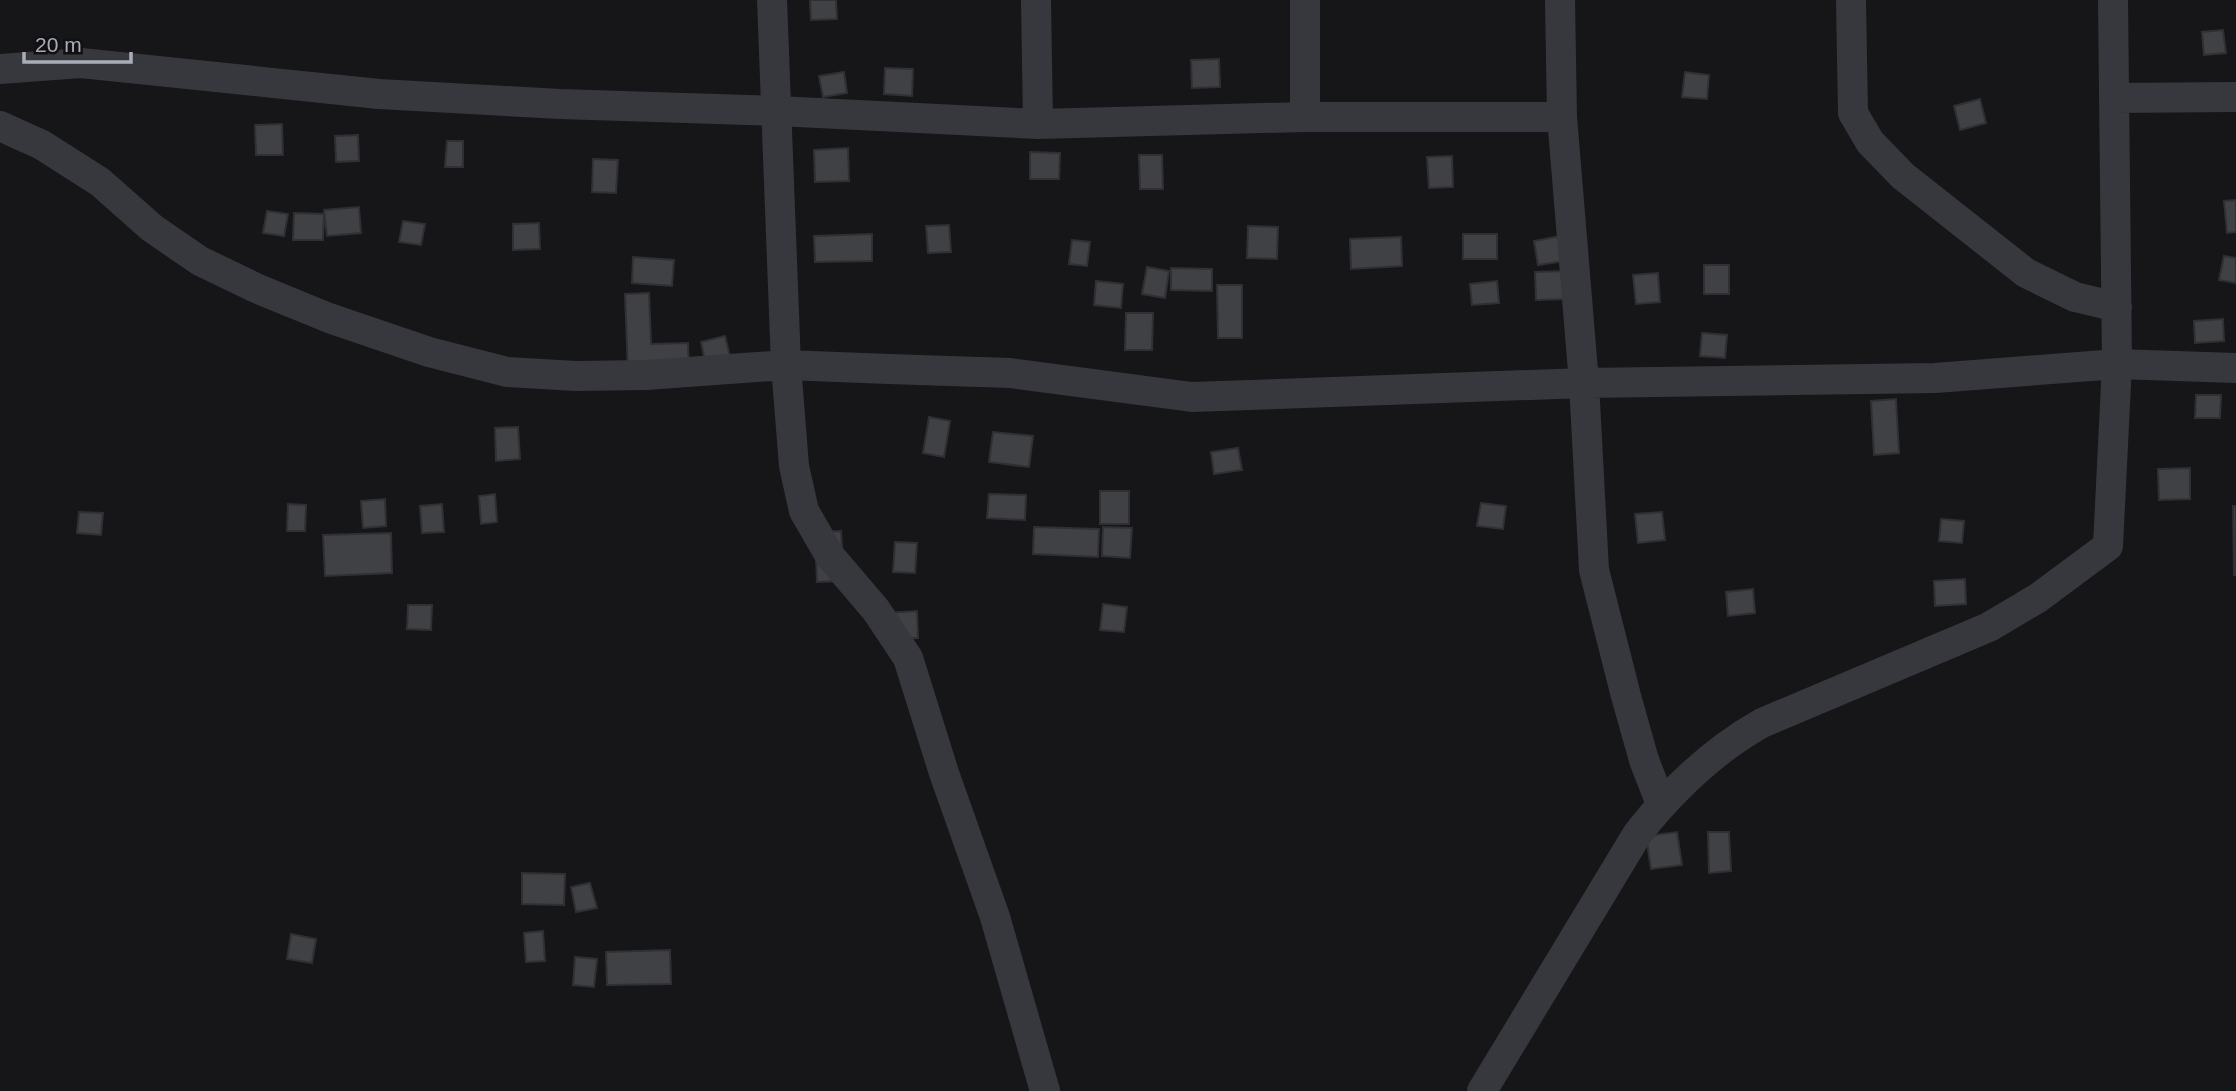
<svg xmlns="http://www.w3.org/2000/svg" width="2236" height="1091" font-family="Helvetica,sans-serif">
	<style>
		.building { fill: #404145; stroke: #303034; stroke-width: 2 }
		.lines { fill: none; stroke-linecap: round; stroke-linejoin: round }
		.street { stroke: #37383d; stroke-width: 30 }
	</style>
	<rect width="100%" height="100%" fill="#161618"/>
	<!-- building -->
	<path class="building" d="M810 0H836L837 19 811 20Z
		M2223 30 2226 53 2204 55 2202 32Z
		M1219 59 1220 87 1192 88 1191 60Z
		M885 68 913 69 912 96 884 94Z
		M844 72 847 93 823 97 819 76Z
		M1685 72 1709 75 1707 99 1682 97Z
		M1980 99 1986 123 1960 130 1954 106Z
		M282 124 283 155H256L255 125Z
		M358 135 359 161 336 162 335 136Z
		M447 141H463V167H445Z
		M848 148 849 181 815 182 814 150Z
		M1030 152 1060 153 1059 179H1030Z
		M1139 155H1162L1163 189H1140Z
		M1452 156 1453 187 1429 188 1427 157Z
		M593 159 618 160 616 193 592 192Z
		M2236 200V232L2227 233 2224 201Z
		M359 207 361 233 327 236 324 210Z
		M267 211 288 214 284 236 263 233Z
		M294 213 324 214 323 240H293Z
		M403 221 425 224 421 245 399 242Z
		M539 223 540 249 513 250V224Z
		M949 225 951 252 928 253 926 226Z
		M1248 226 1278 227 1277 259 1247 258Z
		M872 234V261L815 262 814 236Z
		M1463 234H1497V259H1463Z
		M1561 236 1565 261 1538 265 1534 241Z
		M1401 237 1402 266 1351 269 1350 239Z
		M1072 240 1090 242 1087 266 1069 264Z
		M2224 256 2236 258V283L2219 280Z
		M633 257 674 260 672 286 632 283Z
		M1704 265H1729V294H1704Z
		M1147 267 1169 271 1165 298 1142 294Z
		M1171 268 1212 269V291L1171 290Z
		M1565 271 1567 299 1536 300 1535 272Z
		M1658 273 1660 302 1636 304 1633 275Z
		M1096 281 1123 284 1121 308 1094 305Z
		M1497 281 1499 303 1472 305 1470 284Z
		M1217 285H1242V338H1218Z
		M649 293 651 344 688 343 689 369 628 372 625 294Z
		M1126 313H1153L1152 350H1125Z
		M2223 319 2224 341 2195 343 2194 321Z
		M1702 333 1727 335 1725 358 1700 356Z
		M725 336 732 365 707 371 701 342Z
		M2196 395H2221L2220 418H2195Z
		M1896 399 1899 453 1874 455 1871 401Z
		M929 417 950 421 944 457 923 453Z
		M518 427 520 459 496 461 495 428Z
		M993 432 1033 436 1029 467 989 462Z
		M1238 448 1242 470 1214 474 1211 452Z
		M2190 468V499L2159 500 2158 469Z
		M1100 491H1129V524H1100Z
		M495 494 497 522 481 524 479 496Z
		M989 494 1026 495 1025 520 987 518Z
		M385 499 386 526 363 528 361 501Z
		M1481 503 1506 506 1503 529 1477 526Z
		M288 504 306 505 305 531H287Z
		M442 504 444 532 422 533 420 506Z
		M2233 506H2236V575H2234Z
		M79 512 103 513 101 535 77 533Z
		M1662 512 1665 540 1638 543 1635 514Z
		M1941 519 1964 521 1962 543 1939 541Z
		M1034 527 1099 529 1098 557 1033 554Z
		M1103 527 1132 528 1130 558 1102 556Z
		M841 531 844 581 817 582 815 532Z
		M391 533 392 573 325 576 323 535Z
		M895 542 917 543 915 573 893 572Z
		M1965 579 1966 604 1935 606 1934 581Z
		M1753 589 1755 613 1728 616 1726 592Z
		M1103 604 1127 607 1124 632 1100 630Z
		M408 605H432L431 630 407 629Z
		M917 611 918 638 889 639 887 613Z
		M1677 832 1682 865 1651 869 1646 836Z
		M1708 832H1729L1731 871 1709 873Z
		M522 873 565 874 564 905 522 904Z
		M590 883 597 908 576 912 571 887Z
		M543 931 545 961 526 962 524 933Z
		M291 934 316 939 312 963 287 959Z
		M670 950 671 984 607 985 606 952Z
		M575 957 597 959 594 987 573 985Z"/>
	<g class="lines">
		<!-- street -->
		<path class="street" d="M772 0 786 365 794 466 804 511 830 556 876 610 908 658 944 773 995 917 1045 1091
			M1036 0 1038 124
			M1305 0V117
			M1560 0 1562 117 1584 383 1594 570 1626 696 1644 760 1661 804
			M1851 0 1853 113 1870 142 1903 176 2026 273 2075 297 2117 307
			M0 69 81 63 379 94 560 104 778 111 1038 124 1305 117H1562
			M2114 98 2236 97
			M0 126 42 145 100 182 152 228 200 261 256 288 329 318 429 352 507 372 576 376 646 375 786 365 889 369 1010 373 1192 397 1584 383 1935 378 2117 364 2236 368
			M1482 1091 1638 833C1673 789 1712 751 1762 723L1989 627 2038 598 2108 546 2117 364 2113 0"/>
	</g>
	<!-- scale -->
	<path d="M24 52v10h107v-10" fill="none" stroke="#a8adb8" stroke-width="3.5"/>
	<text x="35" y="52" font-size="21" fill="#a8adb8" stroke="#111113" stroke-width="5" paint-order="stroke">20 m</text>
</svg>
